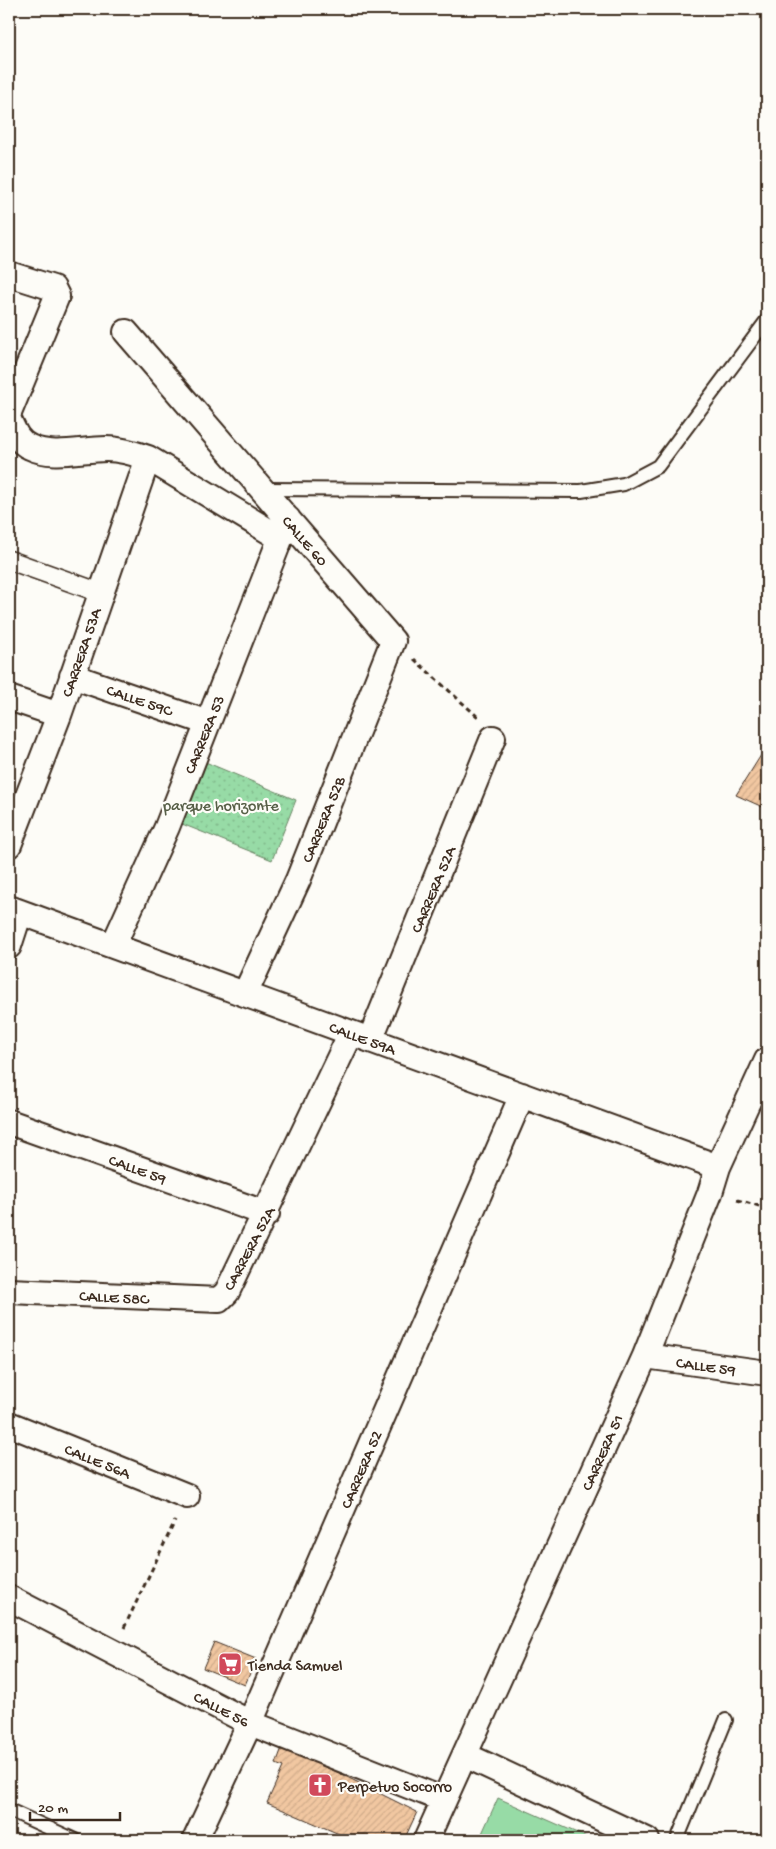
<svg xmlns="http://www.w3.org/2000/svg" width="776" height="1849" font-family="'Gochi Hand',sans-serif">
	<style>
		.grass { fill: #97dba6; stroke: #698262 }
		.park { fill: url(#park-dots); stroke: #698262 }
		.building { fill: url(#building-hatch); stroke: #3b2a1e }
		.lines { fill: none; stroke-linecap: round; stroke-linejoin: round }
		.service-casing { stroke: #3b2a1e; stroke-width: 16 }
		.pedestrian-casing { stroke: #3b2a1e; stroke-width: 21 }
		.minor-casing { stroke: #3b2a1e; stroke-width: 28 }
		.path { stroke: #3b2a1e; stroke-width: 3; stroke-dasharray: 5 4; stroke-linecap: butt }
		.service { stroke: #fdfcf7; stroke-width: 12 }
		.pedestrian { stroke: #fdfcf7; stroke-width: 18 }
		.minor { stroke: #fdfcf7; stroke-width: 24 }
		.labels { text-anchor: middle; stroke-width: 4.5; stroke-linejoin: round; paint-order: stroke }
		.street-label { font-size: 16px; fill: #3b2a1e; stroke: #fdfcf7 }
		.park-label { font-size: 16px; fill: #575f47; stroke: #fdfcf7 }
		.poi-label { font-size: 16px; fill: #3b2a1e; stroke: #fdfcf7; text-anchor: start }
	</style>
	<defs>
		<pattern id="park-dots" width="8" height="8" patternUnits="userSpaceOnUse" patternTransform="scale(1.25)"><rect width="8" height="8" fill="#97dba6"/><path d="M2 2h.1M6 6h.1" fill="none" stroke="#83bc8e" stroke-width="1.8" stroke-linecap="round"/></pattern>
		<pattern id="building-hatch" width="6" height="6" patternUnits="userSpaceOnUse" patternTransform="scale(1.25)"><rect width="6" height="6" fill="#f1c7a1"/><path d="M-1 1l2-2M0 6l6-6M5 7l2-2" fill="none" stroke="#d0ab8a"/></pattern>
	</defs>
	<rect width="100%" height="100%" fill="#fdfcf7"/>
	<filter id="ink" filterUnits="userSpaceOnUse"><feTurbulence type="fractalNoise" baseFrequency=".02" numOctaves="2"/><feDisplacementMap in="SourceGraphic" scale="10" xChannelSelector="R" yChannelSelector="G"/><feConvolveMatrix kernelMatrix="1 2 1 2 8 2 1 2 1" color-interpolation-filters="sRGB"/></filter>
	<g filter="url(#ink)">
		<!-- grass -->
		<path class="grass" d="M498 1798 593 1840H479Z"/>
		<!-- park -->
		<path class="park" d="M203 761 296 800 272 860 177 822Z"/>
		<!-- building -->
		<path class="building" d="M763 752 767 754V809L736 795Z
			M214 1642 256 1659 245 1685 203 1668Z
			M283 1745 417 1812 404 1840H353L267 1803 283 1767 276 1764Z"/>
		<g class="lines">
			<!-- service casing -->
			<g class="service-casing">
				<path id="service" d="M263 489 581 491 624 484 658 466 767 320
					M9 1810 75 1840
					M677 1840 726 1720"/>
			</g>
			<!-- pedestrian casing -->
			<g class="pedestrian-casing">
				<path id="pedestrian" d="M9 560 101 593"/>
			</g>
			<!-- minor casing -->
			<g class="minor-casing">
				<path id="minor" d="M9 274 53 288 57 296 9 413
					M126 332 393 641 298 880 245 994
					M9 420C14 431 18 442 30 447 52 458 82 449 106 449 121 449 134 453 148 458L280 538
					M72 676 208 723
					M9 698 59 715
					M9 845 59 715 148 458
					M9 908 718 1167
					M9 946 20 912
					M113 946 167 827 288 519
					M370 1040 493 738
					M9 1122 267 1214
					M9 1291 219 1300 227 1292 351 1033
					M645 1356 767 1373
					M9 1424 187 1496
					M9 1598 250 1723 444 1800
					M465 1755 647 1840
					M195 1840 250 1723 522 1095
					M426 1840 645 1356 710 1193 718 1167 767 1060"/>
			</g>
			<!-- path -->
			<path class="path" d="M414 659 478 717
				M737 1200 767 1208
				M124 1628 175 1521"/>
			<!-- service -->
			<use href="#service" class="service"/>
			<!-- pedestrian -->
			<use href="#pedestrian" class="pedestrian"/>
			<!-- minor -->
			<use href="#minor" class="minor"/>
		</g>
	</g>
	<!-- icons -->
	<defs>
		<g id="supermarket-square" transform="scale(1.25)"><rect x="-9" y="-9" width="18" height="18" rx="4" fill="#d1495b" stroke="#fdfcf7"/><path d="M-6-5.5h2.5l.6 2H6L4.5 2H-2.5L-4.4-4H-6ZM-1.5 3.2a1.3 1.3 0 1 0 .1 0ZM3 3.2a1.3 1.3 0 1 0 .1 0Z" fill="#fff"/></g>
		<g id="church-square" transform="scale(1.25)"><rect x="-9" y="-9" width="18" height="18" rx="4" fill="#d1495b" stroke="#fdfcf7"/><path d="M-1.2-6h2.4v3.5h3.3v2.4h-3.3V6h-2.4V-.1h-3.3v-2.4h3.3Z" fill="#fff"/></g>
	</defs>
	<g fill-rule="evenodd">
		<use href="#supermarket-square" x="230" y="1664"/>
		<use href="#church-square" x="320" y="1785"/>
	</g>
	<g class="labels">
		<!-- street labels -->
		<g class="street-label">
			<text transform="translate(306 540) rotate(49)" y="6">CALLE 60</text>
			<text transform="translate(80 652) rotate(-71)" y="6">CARRERA 53A</text>
			<text transform="translate(140 699) rotate(19)" y="6">CALLE 59C</text>
			<text transform="translate(203 734) rotate(-68)" y="6">CARRERA 53</text>
			<text transform="translate(322 819) rotate(-68)" y="6">CARRERA 52B</text>
			<text transform="translate(432 889) rotate(-67)" y="6">CARRERA 52A</text>
			<text transform="translate(363 1037) rotate(20)" y="6">CALLE 59A</text>
			<text transform="translate(138 1168) rotate(20)" y="6">CALLE 59</text>
			<text transform="translate(248 1248) rotate(-62)" y="6">CARRERA 52A</text>
			<text transform="translate(114 1296) rotate(3)" y="6">CALLE 58C</text>
			<text transform="translate(706 1365) rotate(8)" y="6">CALLE 59</text>
			<text transform="translate(601 1452) rotate(-66)" y="6">CARRERA 51</text>
			<text transform="translate(98 1460) rotate(22)" y="6">CALLE 56A</text>
			<text transform="translate(360 1469) rotate(-67)" y="6">CARRERA 52</text>
			<text transform="translate(222 1708) rotate(27)" y="6">CALLE 56</text>
		</g>
		<!-- park labels -->
		<g class="park-label">
			<text x="221" y="810">parque horizonte</text>
		</g>
		<!-- poi labels -->
		<g class="poi-label">
			<text x="248" y="1670">Tienda Samuel</text>
			<text x="338" y="1791">Perpetuo Socorro</text>
		</g>
	</g>
	<!-- margin -->
	<rect width="776" height="1849" fill="none" stroke="#fdfcf7" stroke-width="30"/>
	<rect x="15" y="15" width="746" height="1819" fill="none" stroke="#3b2a1e" stroke-width="2" filter="url(#ink)"/>
	<!-- scale -->
	<path d="M30 1812v8h90v-8" fill="none" stroke="#3b2a1e" stroke-width="2.5"/>
	<text x="38" y="1812" font-size="15" fill="#3b2a1e" stroke="#fdfcf7" stroke-width="4" paint-order="stroke">20 m</text>
</svg>
